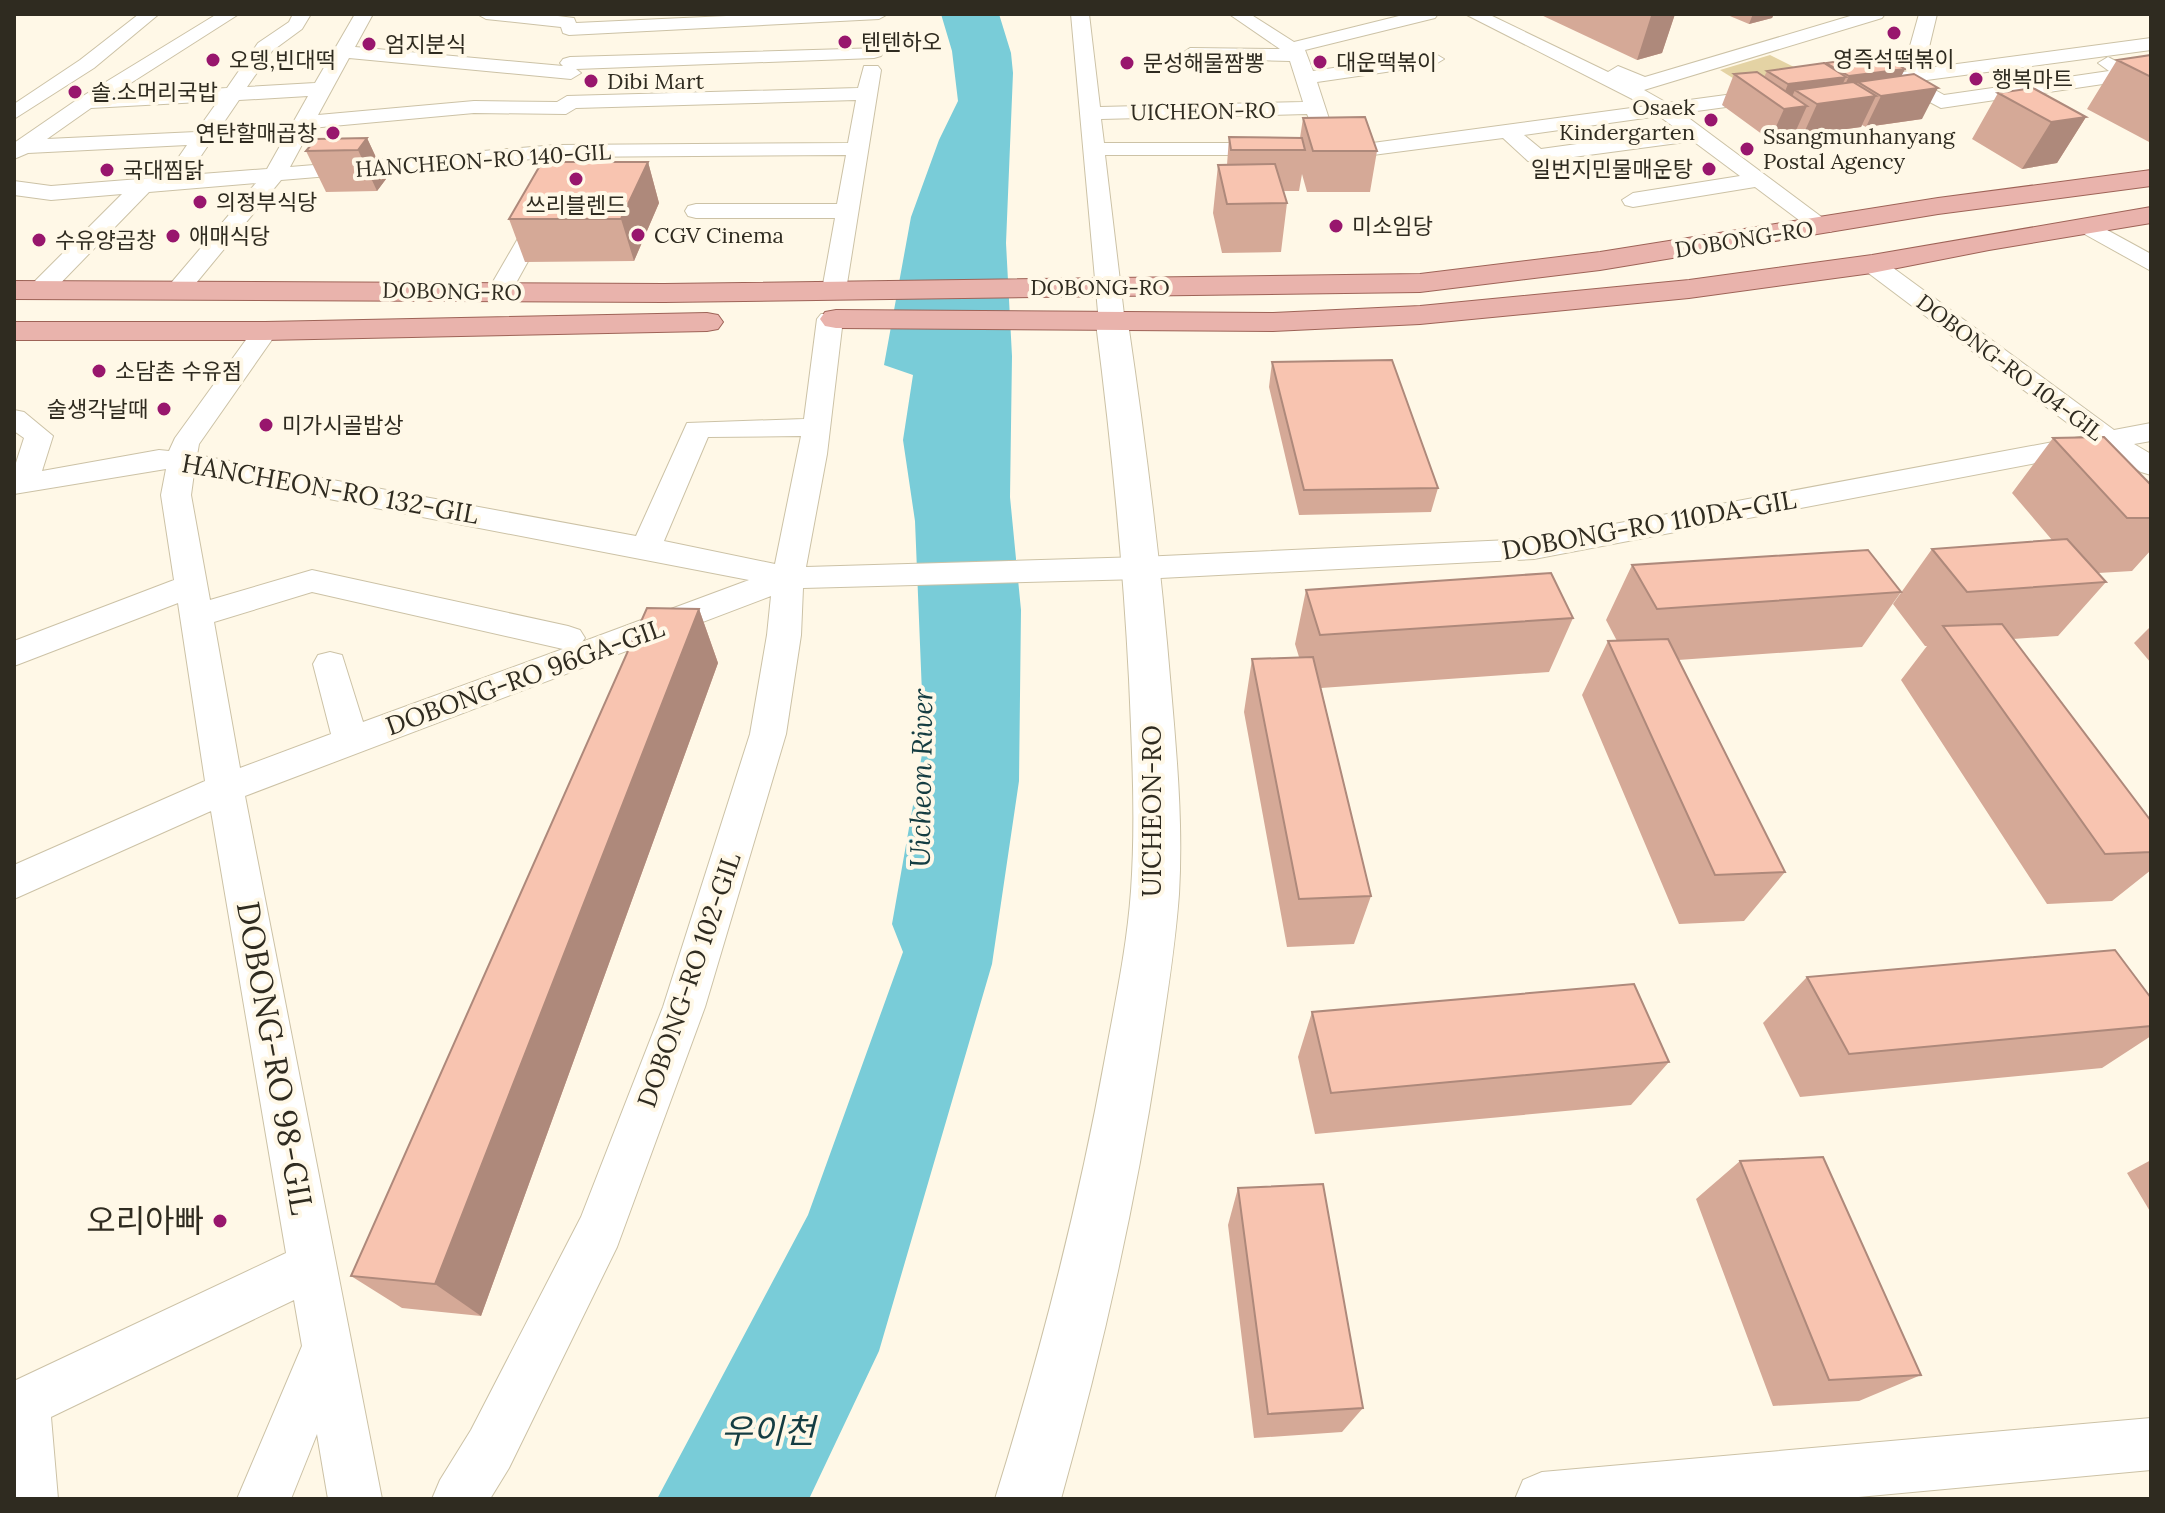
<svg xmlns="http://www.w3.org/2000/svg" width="2165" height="1513" font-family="Lora,'Noto Sans KR',serif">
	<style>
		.green { fill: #e4d3a4 }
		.water { fill: #79ccd8 }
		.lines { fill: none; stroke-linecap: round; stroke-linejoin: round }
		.minor-casing { stroke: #ccc2a6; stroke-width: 2 }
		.tertiary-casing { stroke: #ccc2a6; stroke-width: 2 }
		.primary-casing { stroke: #9e6357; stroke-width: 2 }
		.minor { fill: #fff; fill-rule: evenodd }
		.tertiary { fill: #fff; fill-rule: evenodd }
		.primary { fill: #e9b3ac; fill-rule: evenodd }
		.wall { fill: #d5a997 }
		.shaded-wall { fill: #ae897b }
		.building { fill: #f8c4b0; stroke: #ae897b; stroke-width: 2 }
		.poi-dot { fill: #98166d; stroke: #fff8e7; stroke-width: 3 }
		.labels { text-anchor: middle; stroke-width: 8; stroke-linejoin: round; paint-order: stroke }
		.far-poi-label { font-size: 22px; fill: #2f2b20; stroke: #fff8e7; text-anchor: start }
		.far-street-label { font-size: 22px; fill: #2f2b20; stroke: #fff8e7 }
		.street-label { font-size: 26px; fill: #2f2b20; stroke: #fff8e7 }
		.water-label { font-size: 28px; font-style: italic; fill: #153d42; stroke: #fff8e7 }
		.near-street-label { font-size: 32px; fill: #2f2b20; stroke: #fff8e7 }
		.near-poi-label { font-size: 32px; fill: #2f2b20; stroke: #fff8e7; text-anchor: end }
		.near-water-label { font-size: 34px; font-style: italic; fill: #153d42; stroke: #fff8e7 }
	</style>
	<rect width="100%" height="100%" fill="#fff8e7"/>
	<!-- green -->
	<path class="green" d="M1770 55 1810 75 1736 80 1720 70Z"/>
	<!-- water -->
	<path class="water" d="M941 14H999L1011 53 1013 73 1006 243 1012 356 1010 497 1021 610 1019 781 992 964 879 1351 809 1499H657L808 1215 903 952 892 924 924 743 915 521 903 440 913 375 884 365 911 217 939 140 958 101 952 51Z"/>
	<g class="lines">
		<!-- minor casing -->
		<g class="minor-casing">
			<path id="minor" d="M139 14H159L94 68 14 119V104L80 60Z
				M217 14H239L112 95 227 88 258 43 289 22 293 14H311L302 29 272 51 247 87 315 83 355 14H373L355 47 563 66 560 63 563 59 570 57 881 48 883 52 881 56 874 58 576 69 581 73 571 79 349 58 318 115 474 101 557 102 567 96 858 88 864 66H878L881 70 846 290 843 295H825L822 290 835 218H696L688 216 685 211 688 206 696 204H837L846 155 557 157 281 180 187 294H169L166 289 256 183 149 192 49 295H31L28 290 31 285 122 194 51 200 14 195V181L51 186 165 177 187 145 28 153 14 159V143L78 99ZM308 96 267 169 188 175 239 100ZM856 100 848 143 557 145 290 167 311 128 474 113 566 114 576 108ZM218 101 196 132 47 139 91 108Z
				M477 14H542L574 18 576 23 767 14H888L879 19 569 35 563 33 561 27 486 19Z
				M1071 14H1089L1100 107 1303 102 1290 61 1183 58 1181 54 1190 48 1280 49 1229 14H1250L1294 42 1407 14H1438L1435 18 1305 50 1313 71 1434 53 1444 59 1434 65 1317 82 1332 128 1322 134 1315 132 1307 114 1101 119 1104 143H1277L1288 149 1277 155H1105L1125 323 1121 328H1103L1099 323Z
				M1465 14H1488L1608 72 1618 66 1645 77 1857 14H1885L1882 18 1644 90 1667 103 1770 89 1777 91 1780 95 1770 101 1682 113 1835 227 1831 232H1815L1755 187 1633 207 1625 205 1622 200 1633 193 1740 176 1693 141 1536 162 1528 161 1503 138 1365 156 1321 154 1318 149 1321 144H1365L1646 106ZM1659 116 1678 130 1541 149 1524 135Z
				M1919 14H1937L1925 64 1927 68 2151 38V50L1919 81 1944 95 2109 71 2098 63 2108 57 2140 74 2130 80 1941 108 1896 84 1861 86 1858 82 1861 78 1909 71 1905 64Z
				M546 202 554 204 557 209 511 292 508 297H490L487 292 535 209 538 204Z
				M2087 219 2151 254V271L2079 231 2075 226 2079 221Z
				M1872 257 1881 259 2114 430 2151 423V441L2134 444 2151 454V475L2141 472 2104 450 1534 559 1141 579 803 588 801 635 786 734 705 1007 617 1247 509 1468 490 1499H432L440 1480 471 1430 581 1217 663 1007 750 734 767 635 771 596 245 796 382 1499H328L317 1434 291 1499H237L302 1346 294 1300 51 1417 58 1499H14V1381L286 1253 211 811 14 899V865L205 781 178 603 14 666V641L174 580 161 495 166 469 14 494V469L24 438 14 431V410L24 412 53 436 42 471 159 450 169 451 175 438 256 326H274L278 331 199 444 197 455 636 536 687 423 804 419 817 319 821 314H839L843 319 827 454 806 567 1141 557 1534 539 2085 436 1863 269 1860 264 1863 259ZM801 436 775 564 664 541 708 437ZM194 473 749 580 582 642 585 638 580 630 568 626 312 570 210 600 191 495ZM312 592 563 649 363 722 342 655 330 652 318 655 313 664 331 734 240 768 214 622Z
				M2151 1418V1470L1837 1499H1515L1523 1480 1542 1472Z"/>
		</g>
		<!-- tertiary casing -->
		<g class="tertiary-casing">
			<path id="tertiary" d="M1112 314 1123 316 1128 323C1146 445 1161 566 1171 689 1177 758 1183 826 1179 894 1175 949 1166 1003 1158 1056 1135 1206 1102 1353 1061 1499H995C1040 1354 1078 1208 1105 1058 1115 1003 1127 947 1131 891 1136 820 1132 750 1129 679 1123 560 1111 441 1096 323L1101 316Z"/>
		</g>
		<!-- primary casing -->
		<g class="primary-casing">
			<path id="primary" d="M2151 170V186L1938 214 1600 270 1420 292 664 302 14 299V281L664 284 1420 274 1600 252 1938 198Z
				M2151 207V223L1989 250 1872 273 1689 298 1420 324 1273 331 836 328 825 326 820 319 825 312 836 310 1273 313 1420 306 1689 280 1872 255Z
				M707 313 718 315 723 322 718 329 707 331 265 340H14V322H265Z"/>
		</g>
		<!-- minor -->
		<use href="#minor" class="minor"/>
		<!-- tertiary -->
		<use href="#tertiary" class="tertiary"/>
		<!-- primary -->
		<use href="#primary" class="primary"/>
	</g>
	<!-- wall -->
	<path class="wall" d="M1539 14H1675L1662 53 1637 60Z
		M1725 14H1774L1772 18 1749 24Z
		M2151 55V143L2087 109 2117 60Z
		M1826 63 1905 69 1901 76 1922 119 1866 127 1862 125 1861 127 1803 135 1796 131 1793 137 1770 140 1722 105 1734 74 1764 77 1767 71 1826 64Z
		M1998 93 2086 117 2057 163 2022 169 1972 139Z
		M1303 118 1377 151 1370 192H1307L1302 174 1299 191H1283L1287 203 1281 252 1222 253 1213 213 1218 165H1227L1229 137 1300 138Z
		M367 138 386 179 377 191 326 192 306 151Z
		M648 162 659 203 634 261 525 262 509 219Z
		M1272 362 1438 488 1431 512 1299 515 1269 387Z
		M2053 438 2151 485V550L2132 571 2098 573 2106 582 2058 636 2013 639 2151 821V870L2112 901 2047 904 1901 680 1927 646H1925L1893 604 1932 549 2052 540 2012 493Z
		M1632 565 1901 592 1862 647 1678 660 1785 872 1744 921 1679 924 1582 695 1608 641H1617L1606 620Z
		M1306 590 1573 618 1549 672 1321 688 1371 896 1354 944 1287 947 1244 712 1252 659 1299 657 1295 644Z
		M699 609 718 663 481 1316 402 1308 351 1276Z
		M2151 626V663L2134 643Z
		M1807 977 2151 997V1036L2102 1068 1800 1097 1763 1023Z
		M1312 1012 1669 1062 1631 1105 1315 1134 1298 1057Z
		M2151 1160V1213L2127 1173Z
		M1740 1161 1921 1375 1859 1401 1773 1406 1696 1199Z
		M1238 1188 1363 1408 1342 1432 1254 1438 1228 1225Z"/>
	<!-- shaded-wall -->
	<path class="shaded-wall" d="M1660 14H1675L1662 53 1637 60 1651 16Z
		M1753 14H1774L1772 18 1749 24Z
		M1905 69 1892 94 1938 88 1922 119 1866 127 1881 96 1858 82 1849 100 1876 96 1861 127 1803 135 1817 104 1795 90 1787 108 1807 106 1793 137 1770 140 1784 109 1779 106 1788 84 1846 77 1834 102H1837L1849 76Z
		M2086 117 2057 163 2022 169 2051 122Z
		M367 138 386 179 377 191 358 150Z
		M648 162 659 203 634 261 621 219Z
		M699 609 718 663 481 1316 435 1284Z"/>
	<!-- building -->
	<path class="building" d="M1882 55 1905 69 1849 76 1826 63Z
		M2151 55V77L2117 60Z
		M1824 63 1846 77 1788 84 1767 71Z
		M1757 72 1807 106 1784 109 1734 74Z
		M1914 74 1938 88 1881 96 1858 82Z
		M1853 82 1876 96 1817 104 1795 90Z
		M2033 88 2086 117 2051 122 1998 93Z
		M1365 117 1377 151H1313L1303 118Z
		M1229 137 1302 138 1305 150H1231Z
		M367 138 358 150 306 151 316 139Z
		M542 162H648L621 219H509Z
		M1275 164 1287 203 1227 204 1218 165Z
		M1392 360 1438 488 1304 490 1272 362Z
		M2104 437 2151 485V518H2127L2053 438Z
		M2067 539 2106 582 1967 592 1932 549Z
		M1868 550 1901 592 1657 609 1632 565Z
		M1551 573 1573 618 1320 635 1306 590Z
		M647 608 699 609 435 1284 351 1276Z
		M2002 624 2151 821V852L2105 854 1943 626Z
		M1668 639 1785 872 1715 875 1608 641Z
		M1313 657 1371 896 1299 899 1252 659Z
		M2115 950 2151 998V1026L1849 1054 1807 977Z
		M1634 984 1669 1062 1331 1093 1312 1012Z
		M1823 1157 1921 1375 1829 1380 1740 1161Z
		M1323 1184 1363 1408 1268 1414 1238 1188Z"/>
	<!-- markers -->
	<g class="poi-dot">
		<circle cx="1894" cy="33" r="8"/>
		<circle cx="845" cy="42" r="8"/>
		<circle cx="369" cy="44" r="8"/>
		<circle cx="213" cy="60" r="8"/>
		<circle cx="1320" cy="62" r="8"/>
		<circle cx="1127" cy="63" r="8"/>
		<circle cx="1976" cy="79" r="8"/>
		<circle cx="591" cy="81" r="8"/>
		<circle cx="75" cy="92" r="8"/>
		<circle cx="1711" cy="120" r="8"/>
		<circle cx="333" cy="133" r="8"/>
		<circle cx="1747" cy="149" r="8"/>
		<circle cx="1709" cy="169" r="8"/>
		<circle cx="107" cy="170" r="8"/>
		<circle cx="576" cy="179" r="8"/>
		<circle cx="200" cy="202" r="8"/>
		<circle cx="1336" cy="226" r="8"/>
		<circle cx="638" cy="235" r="8"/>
		<circle cx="173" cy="236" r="8"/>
		<circle cx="39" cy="240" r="8"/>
		<circle cx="99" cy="371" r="8"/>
		<circle cx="164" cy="409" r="8"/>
		<circle cx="266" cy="425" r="8"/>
		<circle cx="220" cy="1221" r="8"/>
	</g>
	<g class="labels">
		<!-- far-poi labels -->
		<g class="far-poi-label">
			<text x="861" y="50">텐텐하오</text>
			<text x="385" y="52">엄지분식</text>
			<text x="1894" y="67" text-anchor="middle">영즉석떡볶이</text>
			<text x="229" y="68">오뎅,빈대떡</text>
			<text x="1336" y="70">대운떡볶이</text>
			<text x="1143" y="71">문성해물짬뽕</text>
			<text x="1992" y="87">행복마트</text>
			<text x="607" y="89">Dibi Mart</text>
			<text x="91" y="100">솔.소머리국밥</text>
			<text x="1695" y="115" text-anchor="end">Osaek<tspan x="1695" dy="25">Kindergarten</tspan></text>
			<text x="317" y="141" text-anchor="end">연탄할매곱창</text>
			<text x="1763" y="144">Ssangmunhanyang<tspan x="1763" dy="25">Postal Agency</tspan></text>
			<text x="1693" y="177" text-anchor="end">일번지민물매운탕</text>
			<text x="123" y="178">국대찜닭</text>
			<text x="216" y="210">의정부식당</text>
			<text x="576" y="213" text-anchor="middle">쓰리블렌드</text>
			<text x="1352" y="234">미소임당</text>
			<text x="654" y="243">CGV Cinema</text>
			<text x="189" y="244">애매식당</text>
			<text x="55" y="248">수유양곱창</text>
			<text x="115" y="379">소담촌 수유점</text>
			<text x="148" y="417" text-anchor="end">술생각날때</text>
			<text x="282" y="433">미가시골밥상</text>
		</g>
		<!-- far-street labels -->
		<g class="far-street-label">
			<text transform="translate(1203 111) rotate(-1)" y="8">UICHEON-RO</text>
			<text transform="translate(483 160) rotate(-4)" y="8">HANCHEON-RO 140-GIL</text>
			<text transform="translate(1744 239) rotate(-9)" y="8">DOBONG-RO</text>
			<text x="1100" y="295">DOBONG-RO</text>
			<text transform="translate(452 291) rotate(1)" y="8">DOBONG-RO</text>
			<text transform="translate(2010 367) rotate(37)" y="8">DOBONG-RO 104-GIL</text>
		</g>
		<!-- street labels -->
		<g class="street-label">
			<text transform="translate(330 489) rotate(10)" y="9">HANCHEON-RO 132-GIL</text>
			<text transform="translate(1649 525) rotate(-10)" y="9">DOBONG-RO 110DA-GIL</text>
			<text transform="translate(525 677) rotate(-20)" y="9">DOBONG-RO 96GA-GIL</text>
			<text transform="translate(1152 811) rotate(-90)" y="9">UICHEON-RO</text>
			<text transform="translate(689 980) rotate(-71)" y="9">DOBONG-RO 102-GIL</text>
		</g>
		<!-- water labels -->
		<g class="water-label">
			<text transform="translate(921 778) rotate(-89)" y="10">Uicheon River</text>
		</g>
		<!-- near-street labels -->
		<g class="near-street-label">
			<text transform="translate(275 1058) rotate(80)" y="11">DOBONG-RO 98-GIL</text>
		</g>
		<!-- near-poi labels -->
		<g class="near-poi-label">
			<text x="204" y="1232">오리아빠</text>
		</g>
		<!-- near-water labels -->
		<g class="near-water-label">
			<text x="768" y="1443">우이천</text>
		</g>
	</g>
	<!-- border -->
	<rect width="2165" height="1513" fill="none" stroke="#2f2b20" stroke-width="32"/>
</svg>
